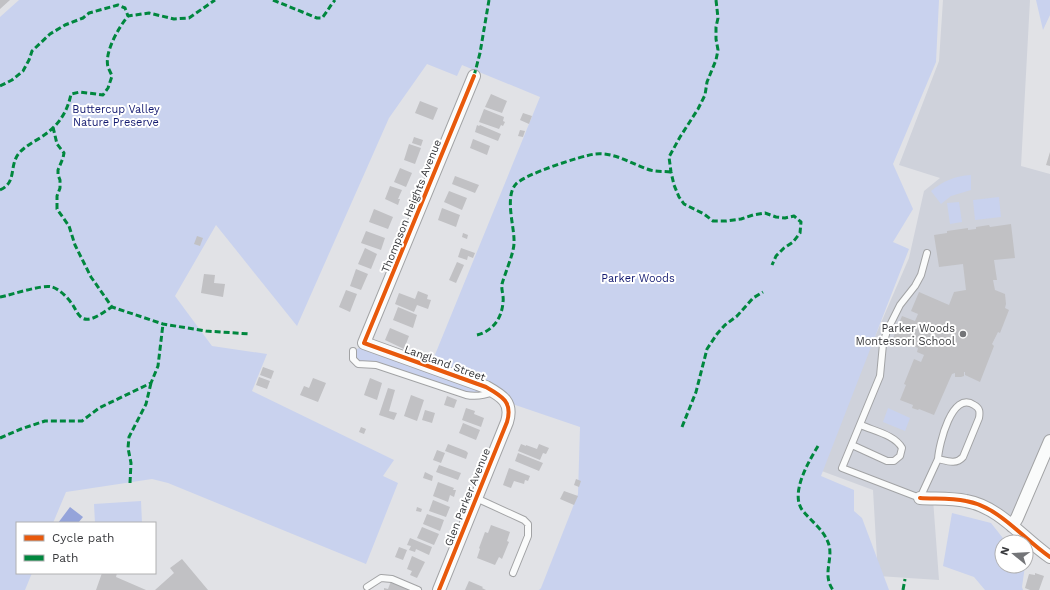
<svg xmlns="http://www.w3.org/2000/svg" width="1050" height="590" font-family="'Work Sans',sans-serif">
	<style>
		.built { fill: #cfd2db }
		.green { fill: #c9d2ee }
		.water { fill: #95a4da }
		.building { fill: #c1c1c4 }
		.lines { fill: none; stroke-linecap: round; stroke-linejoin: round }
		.lane-casing { stroke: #a2a3a5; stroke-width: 8 }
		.street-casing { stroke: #a2a3a5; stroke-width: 14 }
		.lane { stroke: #fafbfb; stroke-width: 6 }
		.street { stroke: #fafbfb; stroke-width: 12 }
		.quiet { stroke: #00873e; stroke-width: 3; stroke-dasharray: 6 3; stroke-linecap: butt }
		.cycleway-casing { stroke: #fff; stroke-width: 6 }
		.cycleway { stroke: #e8590c; stroke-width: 4 }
		.poi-dot { fill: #747578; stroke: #fff; stroke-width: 1.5 }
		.labels { text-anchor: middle; stroke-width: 4; stroke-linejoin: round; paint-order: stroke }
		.park-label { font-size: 11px; fill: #141b71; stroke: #fff }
		.street-label { font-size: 11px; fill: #393a3d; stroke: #fff }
		.poi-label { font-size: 11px; fill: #393a3d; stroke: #fff; text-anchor: end }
	</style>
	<rect width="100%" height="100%" fill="#e1e2e6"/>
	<!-- built -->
	<path class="built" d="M943 0H1030L1021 166 1050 174V441L1012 526 994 512 933 499 939 580 878 576 873 490 819 470 822 459 909 258 924 191 940 178 899 165 939 61Z"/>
	<!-- green -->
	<path class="green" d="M19 0H939L936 62 893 164 913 209 893 242 909 249 821 476 854 490V511L862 518 889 590H539L541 588 578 494 580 427 486 395 475 397 376 365 358 364 353 351 359 348 364 343 430 367 540 97 462 65 457 76 427 64 389 118 297 326 216 225 175 296 212 346 267 354 252 391 394 460 383 476 398 483 366 564 168 483 152 479 66 492 53 523H17V573H32L25 590H0V17Z
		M1036 0H1050V15L1043 30Z
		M971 175V190L951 196 941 204 931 191C943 181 955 176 971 175Z
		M999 197 1001 217 975 220 973 200Z
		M959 202 962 222 950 224 947 203Z
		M888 408 910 418 905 431 883 422Z
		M141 501 142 523H95L94 504Z
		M952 513 991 523 1006 542H1002V566H1025L1022 587 1023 590H985L974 577 943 566Z"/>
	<!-- water -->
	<path class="water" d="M70 507 83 517 78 523H58Z"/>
	<!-- building -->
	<path class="building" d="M0 0H10L0 9Z
		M491 94 507 101 502 113 485 107Z
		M420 101 438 108 433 120 415 113Z
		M484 109 504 117 503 121 505 122 503 126 501 125 499 129 479 122Z
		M523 113 532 116 529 124 520 120Z
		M477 125 479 126 480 125 501 134 498 141 475 132Z
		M520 130 525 131 523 137 518 136Z
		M414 137 423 140 421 146 412 143Z
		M473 139 490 146 487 155 470 148Z
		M409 144 421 148 415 164 404 160Z
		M1050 152V166L1046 165Z
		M400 168 412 173 406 187 394 182Z
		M455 176 479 185 475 193 452 184Z
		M390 186 402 190 398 199H400L398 205 385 199Z
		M449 191 467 198 462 210 444 202Z
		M442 208 460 215 456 227 438 220Z
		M374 209 393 217 388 229 369 222Z
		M1011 224 1015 258 994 260 997 280H993L995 290 1005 294 1006 304 1005 308 1009 310 1000 333 998 332 992 344 994 346 980 382 965 375V372H964V376L961 377H955V373L952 374 934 415 919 409 918 410 912 408 913 405 900 400 906 385 904 384 914 359 921 362 924 355 917 352 918 348 893 338 902 316 915 321 918 314 911 311 919 292 949 305 954 292 966 290 963 264 939 267 934 235 947 233V231L968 228V230L976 229V227L989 225 990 227Z
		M366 231 385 238 381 250 361 243Z
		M463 233 468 235 467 239 462 237Z
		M197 236 203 238 200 246 194 244Z
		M365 248 377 254 371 269 358 264Z
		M461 248 475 253 473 258 468 256 467 260 458 257Z
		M457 262 464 265 456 283 449 280Z
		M356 269 368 274 361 290 350 286Z
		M204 274 215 275 214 283 225 284 223 297 201 293Z
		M346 290 357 294 350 312 339 307Z
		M418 291 428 295 427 299 431 300 428 309 417 305 414 312 395 304 399 293 415 299Z
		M398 307 417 315 413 328 393 320Z
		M390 328 409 336 404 349 385 340Z
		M263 367 274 371 271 379 260 375Z
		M259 377 270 381 267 389 256 385Z
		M313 378 326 383 318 402 300 395 304 386 309 388Z
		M370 378 382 383 377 400 364 395Z
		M388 388 395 390 389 411 397 413 394 420 379 415Z
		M411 395 424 400 417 421 404 416Z
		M447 396 457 400 454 408 444 405Z
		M466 408 475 411 474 414 484 418 481 427 462 420Z
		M425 410 435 413 432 423 422 420Z
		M463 423 480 430 476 440 459 433Z
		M361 427 366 429 364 434 359 432Z
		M448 444 466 451 468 453 466 459 445 451Z
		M521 444 526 446V445L537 449 539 444 549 448 546 454 543 453 540 460 518 451Z
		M437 450 445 453 441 463 433 460Z
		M518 453 543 463 539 471 515 461Z
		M439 465 461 473 458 480 436 472Z
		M509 468 530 476 528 481 525 480 524 484 514 481 511 488 503 485Z
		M425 472 433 476 432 481 423 478Z
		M576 479 581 481 579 487 574 485Z
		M438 482 454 488 453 490H456L454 497 450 495 448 502 433 496Z
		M564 491 578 496 574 505 560 499Z
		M433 500 450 507 446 517 429 511Z
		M417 507 422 509 421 512 416 511Z
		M427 514 444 520 440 531 423 524Z
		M491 525 510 532 507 541 509 542 502 559 499 557 495 565 477 558 480 549 479 548 485 532 488 533Z
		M422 527 439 534 434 545 417 538Z
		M410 538 432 547 429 555 416 549 415 552 409 550 411 546 407 545Z
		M399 547 407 550 403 560 395 557Z
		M412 556 425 562 417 578 410 575 412 571 407 569Z
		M182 559 208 590H155L174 573 170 568Z
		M102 573H117L116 577 146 590H96Z
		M1035 573 1044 576 1039 590H1030L1025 588 1029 574 1035 575Z
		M391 581 412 590H384V588L388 589Z
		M469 581 483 587 482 588 486 590H465Z"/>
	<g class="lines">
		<!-- lane casing -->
		<g class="lane-casing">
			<path id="lane" d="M927 253 921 275 915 286 900 305 887 331 883 344 880 376 842 468 920 498 938 459C947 461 956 465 963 457L979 418C980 412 980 408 974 405 952 390 939 444 938 459
				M353 351V359L358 364 376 365 466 395C476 397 483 396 493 392
				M852 445 887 461H894L900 456 902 448C895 435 874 431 861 425
				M476 498 524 520 528 524V536L513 573
				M367 587 381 578 392 579 418 590"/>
		</g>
		<!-- street casing -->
		<g class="street-casing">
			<path id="street" d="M920 498C935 499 951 498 966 501 1000 507 1023 539 1050 557
				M1012 526 1017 518 1050 441
				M439 590 507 422C513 402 502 396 486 387L364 343 474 76"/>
		</g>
		<!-- lane -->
		<use href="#lane" class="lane"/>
		<!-- street -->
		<use href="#street" class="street"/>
		<!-- quiet -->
		<path class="quiet" d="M273 0 317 18H322C327 12 330 6 335 0
			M716 0 718 18 716 27V39L718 50 716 60 707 82 705 95 698 109 680 137 669 157 671 172 674 185 679 197 684 204 704 214 713 221H726L741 219 753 215 765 213 776 217 785 218 794 216 801 222 800 233 793 242 784 248 776 256 772 265
			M474 76 480 53 489 0
			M0 86 12 80 23 71 29 60 32 51 50 34 65 25 83 18 89 13 118 5 125 8 128 16
			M53 127 57 144 64 153 63 158 58 170V175L60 180V188L57 196V209L69 226 75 245 91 277 112 307 163 324 206 331 250 334
			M0 190C18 182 8 165 20 152 26 146 33 142 40 138 57 127 67 114 71 94L80 92 103 95 108 88 112 76C111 73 109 70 108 67 104 52 119 27 128 16L149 13 174 19 189 18 215 0
			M0 297C11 295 43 284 52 287 60 289 70 300 74 307 78 314 81 321 90 319 98 317 105 311 112 307
			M477 335C493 331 502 318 503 302 504 296 501 290 502 284 505 273 514 253 514 243 515 228 504 197 516 184 525 174 581 156 595 154 614 152 630 163 647 169 654 172 663 171 671 172
			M682 427 696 392 707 349 717 334 725 325 737 316 753 298 763 292
			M0 438 21 429 45 421H82L99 408 151 383 158 366 163 324
			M818 446C809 461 789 494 803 511 812 522 825 531 829 545 833 560 822 575 833 590
			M130 483 131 463 128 448 129 437 146 404 151 383
			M903 590 905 579"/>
		<!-- cycleway casing -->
		<g class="cycleway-casing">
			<path id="cycleway" d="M920 498C935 499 951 498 966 501 1000 507 1023 539 1050 557
				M439 590 507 422C513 402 502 396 486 387L364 343 474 76"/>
		</g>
		<!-- cycleway -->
		<use href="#cycleway" class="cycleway"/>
	</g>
	<!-- markers -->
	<circle class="poi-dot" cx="963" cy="334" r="4"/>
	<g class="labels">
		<!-- park labels -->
		<g class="park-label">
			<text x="116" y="113">Buttercup Valley<tspan x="116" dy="13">Nature Preserve</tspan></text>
			<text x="638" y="282">Parker Woods</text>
		</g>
		<!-- street labels -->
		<g class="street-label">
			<text transform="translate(411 206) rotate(-68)" y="4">Thompson Heights Avenue</text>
			<text transform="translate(445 363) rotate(20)" y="4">Langland Street</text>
			<text transform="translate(467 497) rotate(-68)" y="4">Glen Parker Avenue</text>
		</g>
		<!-- poi labels -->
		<g class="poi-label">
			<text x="955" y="332">Parker Woods<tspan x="955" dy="13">Montessori School</tspan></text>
		</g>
	</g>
	<!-- legend -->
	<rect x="16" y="522" width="140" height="52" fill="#ffffff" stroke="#b0b0b1"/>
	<rect x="24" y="535" width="20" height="6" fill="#e8590c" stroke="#b0b0b1"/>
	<text x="52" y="542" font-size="12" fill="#393a3d">Cycle path</text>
	<rect x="24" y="555" width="20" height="6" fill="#00873e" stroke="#b0b0b1"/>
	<text x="52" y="562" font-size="12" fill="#393a3d">Path</text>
	<!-- north arrow -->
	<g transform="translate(1014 554) rotate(288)"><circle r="19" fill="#ffffff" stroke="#b0b0b1"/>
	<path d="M0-3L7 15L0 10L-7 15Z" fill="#747578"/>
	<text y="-6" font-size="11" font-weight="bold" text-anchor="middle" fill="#393a3d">N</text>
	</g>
</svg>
